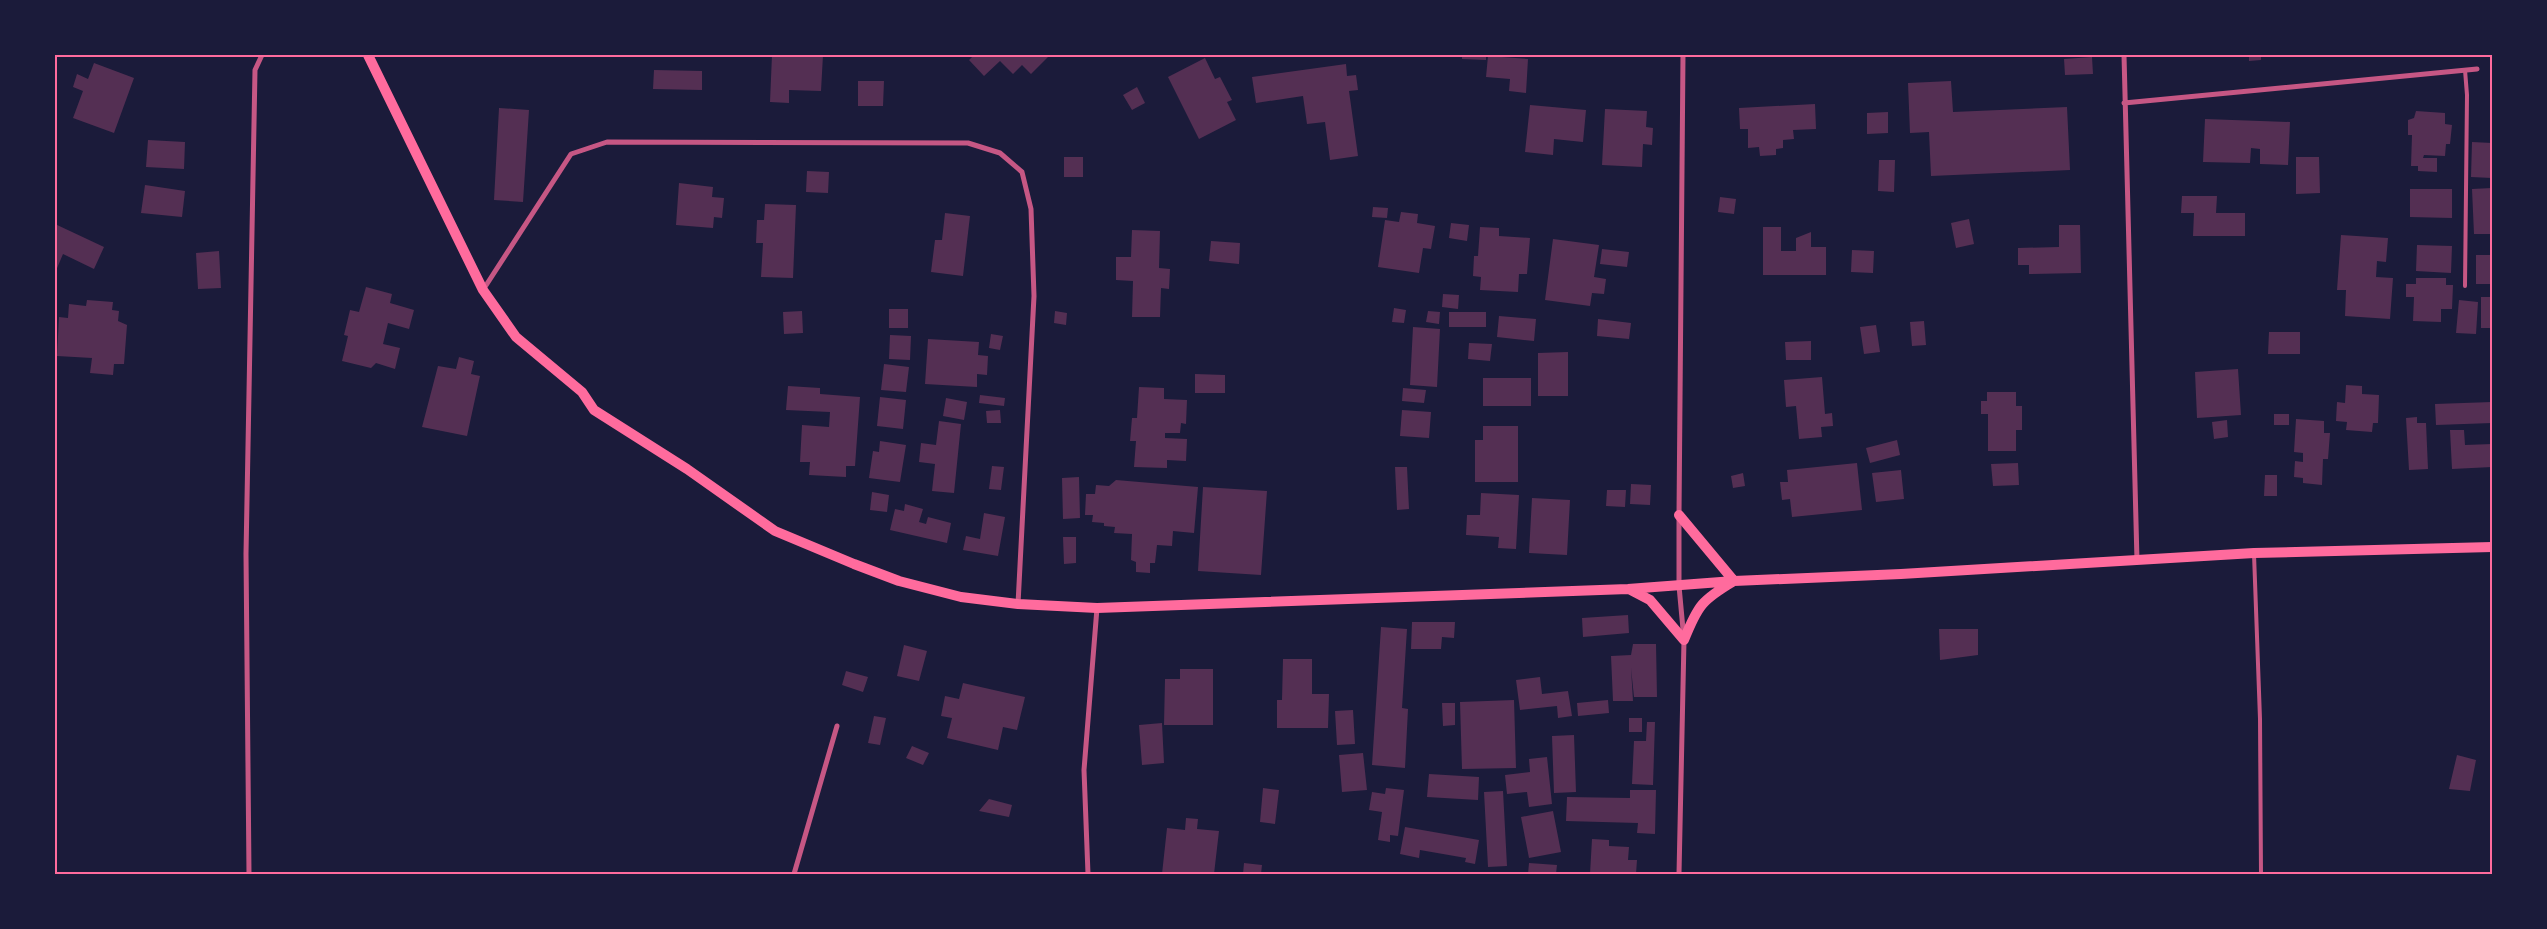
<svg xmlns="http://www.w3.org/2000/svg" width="2547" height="929" font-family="'Space Grotesk',sans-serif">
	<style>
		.building { fill: #542f53 }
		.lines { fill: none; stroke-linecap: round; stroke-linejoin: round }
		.service { stroke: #c65784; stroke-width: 4 }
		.minor { stroke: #c65784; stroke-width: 5 }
		.secondary { stroke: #ff6b9d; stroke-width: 10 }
		.neatline { fill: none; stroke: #ff6b9d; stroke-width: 2 }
	</style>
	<rect width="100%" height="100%" fill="#1b1b3a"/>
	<!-- building -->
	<path class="building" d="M772 55H823L821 91 789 90V103L770 102Z
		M974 55H1046L1048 57 1031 74 1022 65 1013 74 1000 61 984 76 969 60Z
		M1462 55H1486V60L1462 59Z
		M2249 55H2261V60L2249 61Z
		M1488 56 1528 59 1526 93 1509 91 1510 79 1486 77Z
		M2092 57 2093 74 2065 75 2064 59Z
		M1205 58 1215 79 1220 77 1232 100 1227 102 1236 120 1199 139 1168 77Z
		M94 63 134 78 114 133 73 118 83 91 73 87 77 74 88 79Z
		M1346 64 1347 76 1356 75 1358 90 1349 91 1358 156 1330 160 1325 122 1307 124 1303 96 1256 103 1252 77Z
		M654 70 702 71V90L653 89Z
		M858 81H884L883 106H858Z
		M1951 81 1953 112 2067 107 2070 170 1931 176 1929 132 1910 133 1908 83Z
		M1137 87 1145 103 1132 110 1123 95Z
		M1815 104 1816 129 1793 130 1794 139 1783 140V148L1776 149V155L1760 156 1759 147 1748 148V129H1740L1739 108Z
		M1530 105 1586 110 1583 142 1554 139 1553 155 1525 152Z
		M499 108 529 110 523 202 494 200Z
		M1605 109 1647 111 1646 127 1653 128 1652 145 1643 144 1642 167 1602 165Z
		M2416 111 2445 113V124L2452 125 2450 144H2446L2445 156 2424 155 2423 158H2437V172L2418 171V166H2411L2412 135H2408V120L2414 118Z
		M1888 112V133L1867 134V113Z
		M2205 119 2290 122 2288 165 2260 164V149L2251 148 2250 163 2203 162Z
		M148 140 185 142 184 169 146 167Z
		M2472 142 2492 143V178L2471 177Z
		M1064 157H1083V177H1064Z
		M2296 157H2319L2320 193 2296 194Z
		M1879 160H1895L1894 192 1878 191Z
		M807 171 829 172 828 193 806 192Z
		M679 183 713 187 712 197 724 198 722 218 714 217 713 228 676 225Z
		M145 185 185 191 182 217 141 213Z
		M2492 188V234H2474L2472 189Z
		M2410 189H2452V218L2410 217Z
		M2182 196H2217L2216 213H2245V236H2193L2194 213H2181Z
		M1720 197 1736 199 1734 214 1718 212Z
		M765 204 796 205 793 278 761 277 763 243H756L757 220H764Z
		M1373 207 1388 208 1387 218 1372 217Z
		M1401 212 1418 214 1417 223 1435 226 1431 249 1423 248 1419 273 1378 267 1385 220 1399 222Z
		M945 213 970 216 963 276 931 272 935 240H942Z
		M1969 219 1974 244 1956 248 1951 223Z
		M1451 223 1469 225 1467 241 1449 238Z
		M55 224 104 247 94 269 63 254 55 273Z
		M2059 225H2080L2081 273 2029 274V265H2018V248L2059 247Z
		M1480 227 1499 228V236L1530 238 1527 274H1519L1518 292 1480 290 1481 277 1473 276 1474 256H1478Z
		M1763 227H1781V251H1796V238L1811 232V247H1826V275H1763Z
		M1132 230 1160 231 1159 268 1170 269 1169 289 1161 288 1160 317H1132L1133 281 1116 280V257H1131Z
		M2341 235 2388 238 2386 262 2377 261 2376 277 2393 278 2390 319 2345 316 2346 290H2337Z
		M1553 239 1599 245 1594 277 1606 279 1604 294 1592 293 1590 306 1545 300Z
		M1211 241 1240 243 1239 264 1209 261Z
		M2417 245 2452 246 2451 273 2416 271Z
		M1602 249 1629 252 1627 267 1600 264Z
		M1852 250 1874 251 1873 273 1851 272Z
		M219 251 221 288 198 289 196 253Z
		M2476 255H2492V284H2476Z
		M2416 278H2446V285H2453L2452 309H2441V322L2413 321 2414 297H2406V284H2416Z
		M366 287 392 294 390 303 414 310 409 329 388 323 383 344 400 348 395 369 376 363 371 368 342 361 348 336 344 335 350 310 359 312Z
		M1443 294 1459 295 1458 309 1442 307Z
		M2481 297H2492V328H2481Z
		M87 300 113 302 112 310 119 311 118 321 127 325 124 364H114L113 375 90 373 92 358 57 356 59 317 68 318 69 304 86 306Z
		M2459 300 2478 302 2476 334 2456 333Z
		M1394 308 1406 310 1404 323 1392 322Z
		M889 309H908V328H889Z
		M802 311 803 333 784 334 783 312Z
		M1055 311 1067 313 1066 325 1054 323Z
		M1428 311 1440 312 1439 324 1426 322Z
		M1449 312H1486V327H1449Z
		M1499 316 1536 319 1534 341 1497 337Z
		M1598 319 1631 323 1629 339 1597 336Z
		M1924 321 1926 345 1912 346 1910 322Z
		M1876 325 1880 352 1864 354 1860 327Z
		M1413 327 1440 329 1437 387 1410 385Z
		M2269 332H2300V354H2268Z
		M991 334 1003 336 1000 350 989 348Z
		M890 335 911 336 910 360 889 359Z
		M928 339 979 342 978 355 988 356 987 375 977 374V387L925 384Z
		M1811 341V360H1786L1785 342Z
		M1469 343 1492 344 1490 361 1468 359Z
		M1568 352V396H1538V353Z
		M459 357 474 361 471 374 480 376 467 436 422 427 438 366 456 369Z
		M884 364 909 367 906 392 881 390Z
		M2238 369 2241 415 2197 418 2195 372Z
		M1195 374 1225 375V393H1195Z
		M1822 377 1825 414 1832 413 1833 426 1821 427 1822 437 1799 439 1796 406 1786 407 1784 380Z
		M1483 378H1531V406H1483Z
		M2346 385 2362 386V394L2379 395 2378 423H2373L2372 432 2346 430 2347 422 2336 421 2337 402 2345 403Z
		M788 386 820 388V394L860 397 855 466H846V477L809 475 810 462H800L802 425 829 427 830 412 786 410Z
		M1139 387 1164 388V399L1187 400 1186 424 1181 423 1180 433H1165V438L1187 439 1186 461 1167 460V468L1134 467 1136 441H1130L1132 418H1137Z
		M1403 388 1426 390 1424 403 1402 401Z
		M1987 392H2016V406H2022V430H2016V451H1988V414H1981V401H1987Z
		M980 395 1005 398 1004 406 979 403Z
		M880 397 906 400 903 429 877 426Z
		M946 398 967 402 964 420 943 416Z
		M2492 402V423L2436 425 2435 404Z
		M1000 410 1001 423H987L986 411Z
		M1402 410 1431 412 1429 438 1400 436Z
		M2274 414H2289V425H2274Z
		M2417 417V423H2426L2428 469 2409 470 2406 418Z
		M2296 419 2324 421V433H2330L2328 459H2323L2322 485 2303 483V478L2294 477 2295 461 2303 462V453L2294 452Z
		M2227 420 2228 437 2214 439 2212 422Z
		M939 421 961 424 954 493 932 491 935 464 919 462 921 443 936 445Z
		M1483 426H1518V482H1475V440H1483Z
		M2450 430H2464L2465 445 2492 444V467L2452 469Z
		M1897 440 1900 455 1870 463 1866 448Z
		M880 441 906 445 900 482 869 478 873 451 879 452Z
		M1857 463 1862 510 1792 517 1790 499 1782 500 1780 482H1788L1787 470Z
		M2018 463 2019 485 1993 486 1991 464Z
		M992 466 1004 467 1001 490 989 489Z
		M1395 467H1407L1409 509 1397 510Z
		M1901 470 1904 499 1876 502 1872 473Z
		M1743 473 1745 486 1733 488 1731 476Z
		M2265 475H2277V496H2264Z
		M1079 477 1080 518 1063 519 1062 478Z
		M1116 480 1198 487 1194 533 1173 531 1172 546 1157 545 1155 563H1150V573L1136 572V562L1131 560 1132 534 1114 533 1115 527 1104 526V523L1092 522 1093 515H1085L1086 494H1095L1096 485 1109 486Z
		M1631 484 1651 485 1650 505 1630 504Z
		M1203 487 1267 491 1261 575 1198 571Z
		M1607 490H1626L1625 507 1606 506Z
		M872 492 889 495 887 512 870 510Z
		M1481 493 1519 495 1516 549 1498 548 1499 537 1466 535 1467 515H1480Z
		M1532 498 1570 500 1567 555 1529 553Z
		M905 504 923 509 919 522 926 524 928 517 951 523 947 543 890 530 895 509 904 511Z
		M984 513 1005 517 998 556 963 550 966 536 980 539Z
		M1063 537H1076V563L1064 564Z
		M1628 615 1629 633 1583 637 1582 618Z
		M1412 622H1455L1454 638 1442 637 1441 649H1411Z
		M1381 627 1407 629 1402 708 1408 709 1405 768 1372 765Z
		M1939 629H1978V655L1940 660Z
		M1633 644H1656L1657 697H1634L1631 668 1633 701H1613L1611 656 1631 655Z
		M904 645 927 651 919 681 897 676Z
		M1283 659H1312V694H1329L1328 728H1277V700H1282Z
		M1180 669H1213V725H1164L1165 679H1180Z
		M846 671 868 677 863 692 842 685Z
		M1540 677 1542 694 1568 691 1572 716 1558 718 1557 706 1520 710 1516 680Z
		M963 683 1025 697 1017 730 1003 727 998 750 947 738 952 718 941 716 945 696 959 699Z
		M1514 700 1516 768 1462 769 1460 702Z
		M1608 700 1609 713 1578 716 1577 703Z
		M1442 703H1455V725L1443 726Z
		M1353 710 1355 744 1337 745 1335 711Z
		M874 716 886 718 880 745 868 743Z
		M1629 718H1642V732H1629Z
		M1647 722H1655L1653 785 1632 784 1634 741H1646Z
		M1162 723 1164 763 1142 765 1139 725Z
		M1574 735 1576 792 1554 793 1552 736Z
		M912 746 929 753 923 765 906 758Z
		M1363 753 1367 790 1342 792 1339 755Z
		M2457 755 2476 760 2470 791 2449 789Z
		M1547 757 1552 804 1529 807 1527 792 1507 794 1505 775 1530 772 1529 759Z
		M1429 774 1479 777 1478 800 1427 797Z
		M1263 788 1279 790 1275 824 1260 822Z
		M1386 788 1404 790 1398 836 1390 835V842L1378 840 1382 812 1369 810 1372 792 1385 794Z
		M1630 790H1656L1655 834 1637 833 1638 823 1566 821 1567 797 1630 798Z
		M1503 791 1507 866 1488 867 1484 792Z
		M989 799 1012 805 1009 817 979 811Z
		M1553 811 1561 852 1529 858 1521 817Z
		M1186 818 1198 819 1197 829 1219 831 1214 874H1162L1167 828 1185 830Z
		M1405 827 1479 840 1475 864 1465 862 1466 858 1420 850 1419 858 1400 854Z
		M1592 839 1609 840V846L1629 847 1628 860H1637L1636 874H1590Z
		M1244 863 1262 865 1261 874H1243Z
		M1529 863 1557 865 1556 874H1528Z"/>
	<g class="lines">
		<!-- service -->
		<path class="service" d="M2465 286 2467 95 2465 70
			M2254 554 2260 719 2261 874"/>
		<!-- minor -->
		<path class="minor" d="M2124 55 2137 561
			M2124 103 2477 69
			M483 290 571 154 607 142 968 143 1000 153 1022 172 1031 209 1034 296 1018 604
			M249 874 246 554 255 70 262 55
			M794 874 837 726
			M1088 874 1084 770 1097 608
			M1679 874 1684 640 1679 586V515L1683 55"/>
		<!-- secondary -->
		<path class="secondary" d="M368 55 483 290 516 337 582 392 594 410 687 469 775 531 854 564 899 581 961 597 1018 604 1097 608 1628 589 1734 581 1901 574 2254 553 2492 547
			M1629 589 1650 600 1684 640C1698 605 1702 600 1734 581L1679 515"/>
	</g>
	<!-- border -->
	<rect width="2547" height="929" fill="none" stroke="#1b1b3a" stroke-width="112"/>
	<rect x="56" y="56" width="2435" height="817" class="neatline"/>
</svg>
